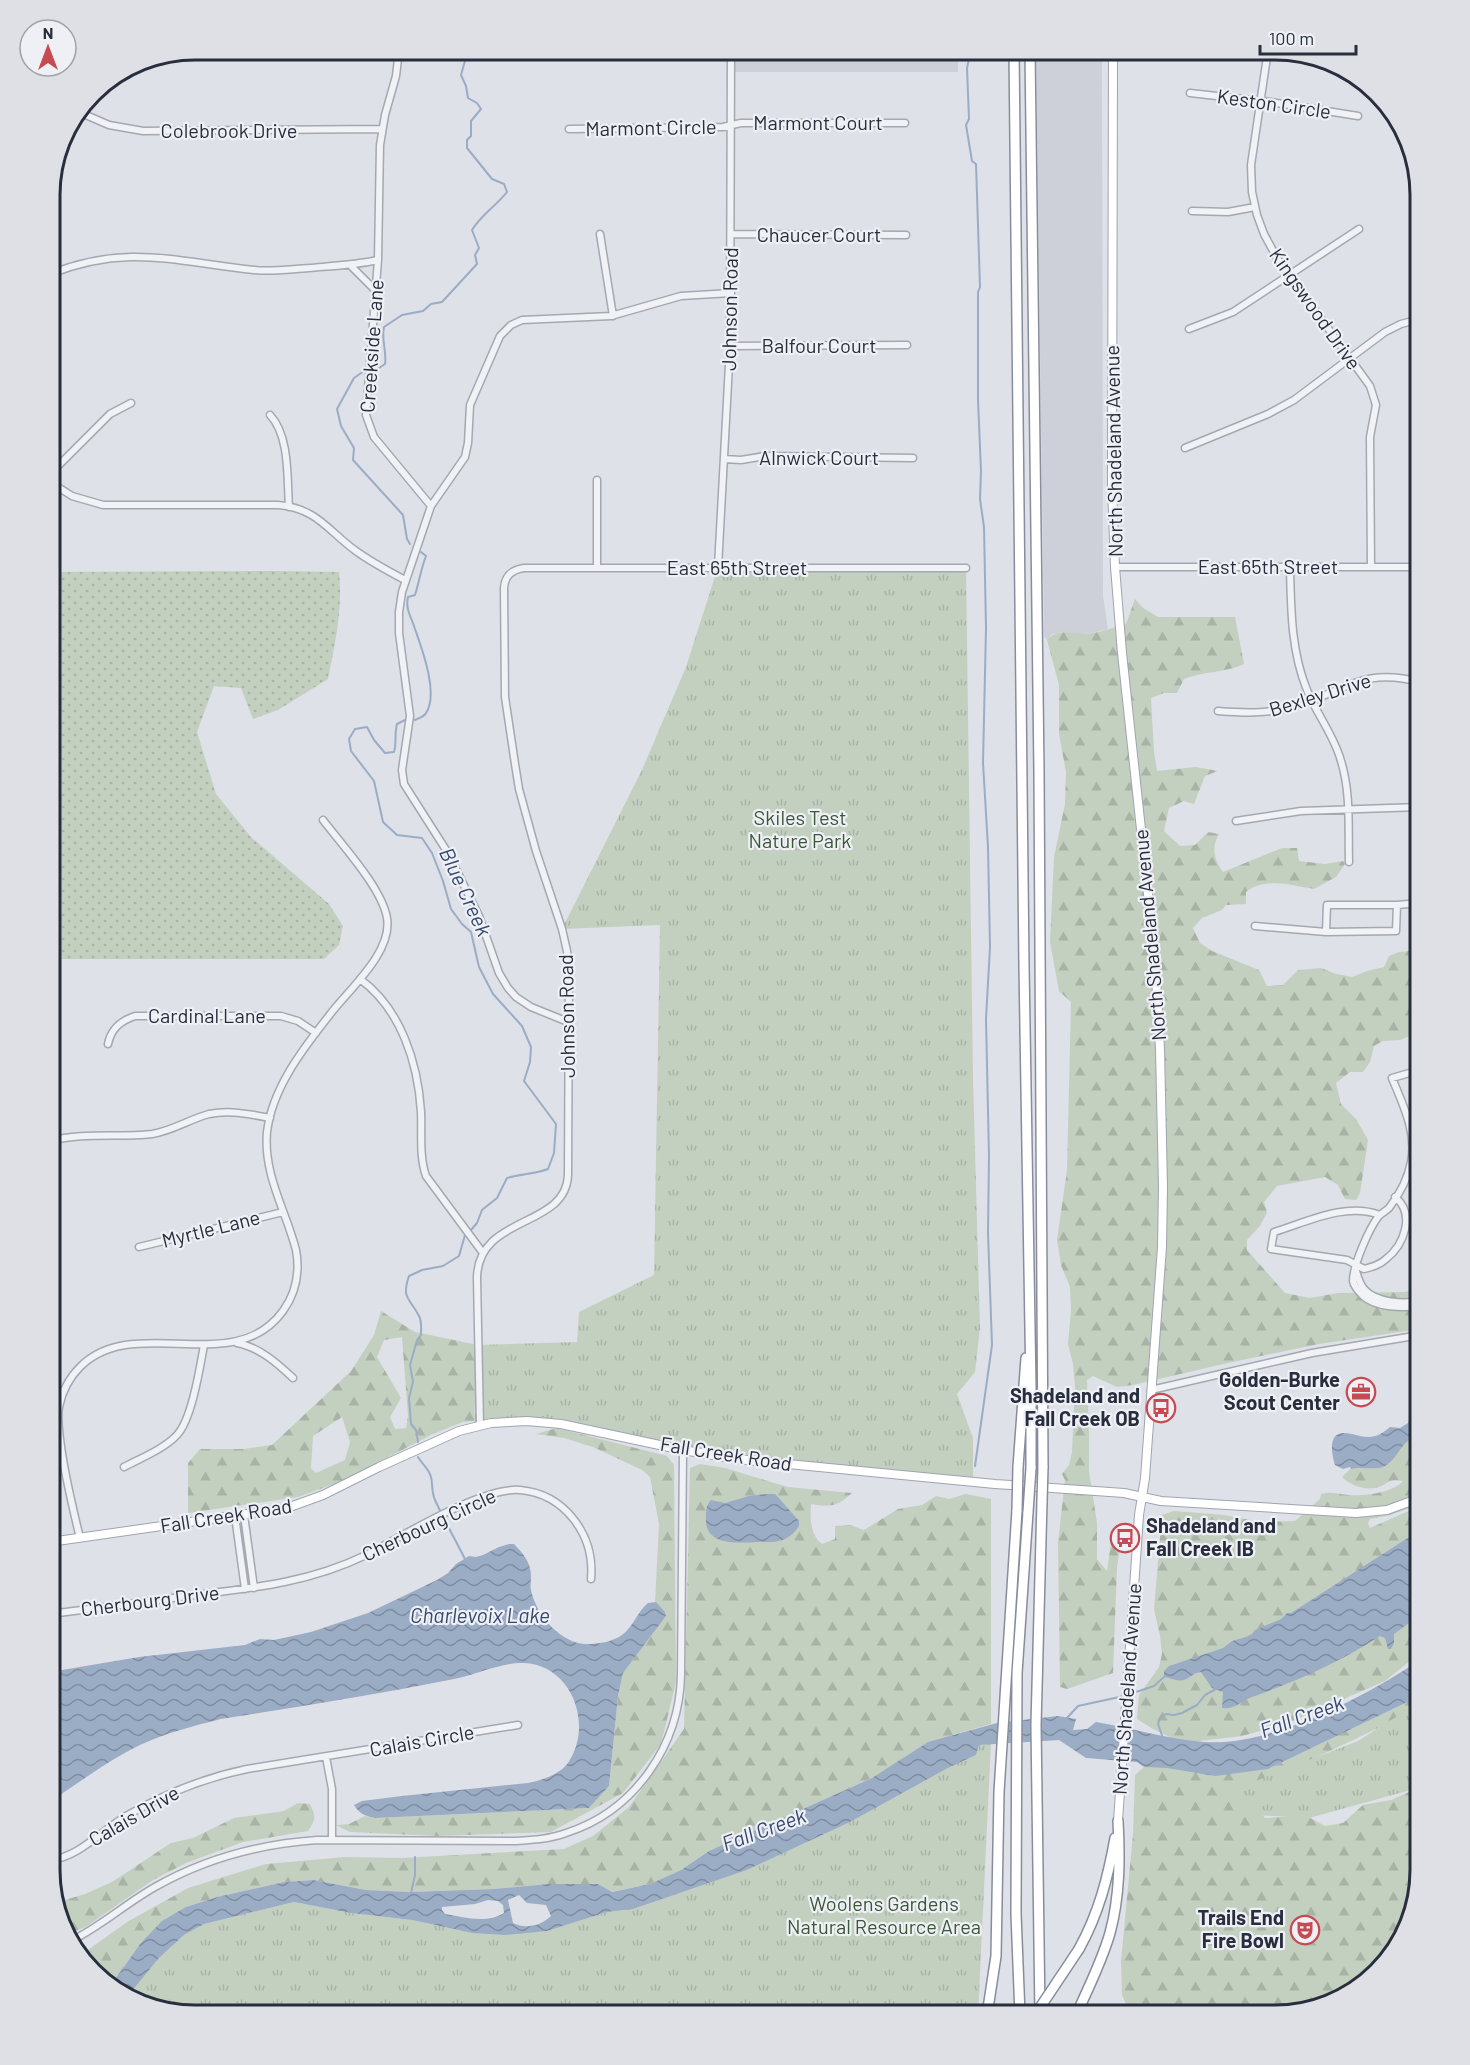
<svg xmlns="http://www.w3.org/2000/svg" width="1470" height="2065" font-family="Barlow,sans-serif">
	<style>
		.built { fill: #cdd0d9 }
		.grass { fill: url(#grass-dots) }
		.forest { fill: url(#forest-firs); fill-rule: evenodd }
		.park { fill: url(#park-tufts) }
		.water { fill: url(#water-waves); fill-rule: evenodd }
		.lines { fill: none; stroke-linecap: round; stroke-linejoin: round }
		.stream { stroke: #9bacc5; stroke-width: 2 }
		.minor-casing { stroke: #a4a8b1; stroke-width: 9 }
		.major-casing { stroke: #9ea4b2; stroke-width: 10 }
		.highway-casing { stroke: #878d9c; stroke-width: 12 }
		.minor { stroke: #f1f2f5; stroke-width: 6 }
		.major { stroke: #fff; stroke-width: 8 }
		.highway { stroke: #fff; stroke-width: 9 }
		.highway-bridge-casing { stroke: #878d9c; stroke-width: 12; stroke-linecap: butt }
		.highway-bridge { stroke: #fff; stroke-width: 9 }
		.labels { text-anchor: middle; stroke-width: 4.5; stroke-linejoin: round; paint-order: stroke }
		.street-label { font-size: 20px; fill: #282e3d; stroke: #eef0f5 }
		.park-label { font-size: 20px; fill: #3a5737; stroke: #eef0f5 }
		.poi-label { font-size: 20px; font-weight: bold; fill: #282e3d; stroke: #eef0f5; text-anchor: end }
		.water-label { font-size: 21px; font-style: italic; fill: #35496e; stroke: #eef0f5 }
		.rim { fill: none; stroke: #282e3d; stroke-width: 3 }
	</style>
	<defs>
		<pattern id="grass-dots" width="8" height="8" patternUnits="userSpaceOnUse" patternTransform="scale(1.5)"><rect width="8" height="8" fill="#c3d0c0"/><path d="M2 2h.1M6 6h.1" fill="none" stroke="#a8b3a6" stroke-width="1.8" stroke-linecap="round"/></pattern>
		<pattern id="forest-firs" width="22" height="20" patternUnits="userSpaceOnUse" patternTransform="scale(1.5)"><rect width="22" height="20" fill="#c3d0c0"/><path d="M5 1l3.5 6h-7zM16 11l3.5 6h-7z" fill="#a8b3a6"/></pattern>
		<pattern id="park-tufts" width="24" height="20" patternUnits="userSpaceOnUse" patternTransform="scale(1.5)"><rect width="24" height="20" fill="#c3d0c0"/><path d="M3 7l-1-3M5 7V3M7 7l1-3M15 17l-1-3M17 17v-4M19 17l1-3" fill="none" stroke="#a8b3a6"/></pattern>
		<pattern id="water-waves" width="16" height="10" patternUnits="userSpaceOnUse" patternTransform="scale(1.5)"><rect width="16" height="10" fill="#9bacc5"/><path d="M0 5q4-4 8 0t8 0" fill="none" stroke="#7e8ca1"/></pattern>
	</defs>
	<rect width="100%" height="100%" fill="#dee1e7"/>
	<!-- built -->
	<path class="built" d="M735 50H958V72H735Z
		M1036 50H1102L1103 596 1108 629 1093 633 1077 634 1062 632 1052 634 1047 640 1044 636Z"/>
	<!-- grass -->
	<path class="grass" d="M279 571 339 572C343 608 335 644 328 679L278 710 253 719 241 688 214 686 197 732 216 794 251 837 329 904 343 926 339 945 324 959H50V572Z"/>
	<!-- forest -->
	<path class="forest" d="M1135 599 1143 608 1158 617H1235L1244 664C1225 673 1204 671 1184 679L1177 693H1164L1151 698 1154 752 1157 771 1196 767 1218 771 1205 776 1194 804 1184 801 1169 808 1164 831 1180 846 1195 845 1208 832 1219 834C1211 848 1214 859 1223 872L1282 848H1297L1299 861 1325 864 1343 861 1345 864 1336 877 1314 889C1291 885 1265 877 1246 892V904L1226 905 1222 910 1202 918 1193 928 1200 943 1212 951 1259 970 1267 986 1283 985 1298 970 1321 968 1336 974 1352 977 1367 971 1384 967 1389 956 1399 952 1420 950V1032L1400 1040 1383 1041 1374 1046 1370 1062 1363 1072H1350L1336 1083 1341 1104 1356 1119 1368 1140 1360 1193 1356 1200 1345 1199 1338 1185 1325 1177 1277 1186 1264 1202 1267 1212 1260 1226 1247 1240V1250L1285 1293 1310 1298 1338 1293 1405 1292 1420 1288V1329L1319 1344 1228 1363 1133 1385 1117 1387 1093 1376 1087 1380 1089 1433V1471L1097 1523V1559L1107 1571 1113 1528 1122 1532 1117 1567 1113 1673 1067 1689 1060 1687 1058 1543 1065 1480 1062 1474 1069 1465 1072 1452 1075 1387 1073 1364 1068 1344 1071 1310 1070 1287 1061 1265 1057 1240 1067 1170 1071 1002 1059 991 1050 942 1054 857 1065 804 1066 772 1059 734V685L1047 640C1058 626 1077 636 1093 633 1104 631 1115 627 1126 624Z
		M381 1311 415 1332 478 1345 474 1421 463 1422 433 1434 342 1481 298 1497 188 1513V1463L200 1449H244L272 1445 351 1371 374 1335ZM402 1337 408 1416 406 1428 395 1429 390 1417 401 1398 377 1357 384 1340ZM342 1417 350 1442 345 1460 316 1473 311 1468 313 1436Z
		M1420 1423V1504L1391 1515 1370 1519 1368 1523 1370 1528 1420 1506V1653L1385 1681 1286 1724 1242 1736 1182 1743 1153 1729 1137 1719 1139 1695 1159 1667 1162 1654 1160 1636 1154 1609 1162 1515 1174 1511 1224 1515 1261 1522 1295 1521 1320 1499 1321 1494C1331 1491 1339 1494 1349 1495 1366 1496 1392 1493 1403 1481 1386 1478 1389 1485 1375 1488 1363 1490 1350 1485 1342 1477L1353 1466Z
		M557 1428 667 1456 674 1465 676 1682 661 1744 623 1793 551 1832 438 1836 350 1832 336 1825 349 1824 365 1816 375 1818 589 1808 609 1786 618 1696 623 1673 666 1616 665 1612 655 1602 659 1524 650 1477 642 1470 593 1447 564 1438 536 1434Z
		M700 1464 725 1468 788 1487 852 1493C837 1507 830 1507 811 1504 810 1518 810 1535 822 1544L835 1539V1526L850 1525 864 1530 898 1509 922 1505 936 1496 949 1499 966 1494 991 1499V1724L952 1735 872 1778 709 1851 681 1870 650 1884 611 1892 598 1884H548L494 1889 409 1892 366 1890 313 1880 284 1882 217 1897 186 1907 140 1944 111 1985 81 1955 127 1922 188 1888 266 1864 345 1857 402 1858 564 1849 593 1836 629 1807 684 1729 690 1468Z
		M1420 1696V1708L1288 1771 1252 1803 1265 1818 1305 1815 1325 1826 1343 1823 1363 1805 1391 1800 1418 1788 1420 1789V1870L1401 1942 1348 1996 1275 2015H1131L1122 1995 1121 1961 1133 1834 1135 1775 1144 1767 1268 1769Z
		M298 1803 310 1804C316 1816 316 1820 308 1831L243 1842 186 1863 153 1880 87 1926 67 1935 58 1902 85 1894 112 1882 171 1843 193 1838 234 1818 284 1811Z"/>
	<!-- park -->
	<path class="park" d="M718 567 966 568 973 1079 980 1328 975 1372 957 1394 973 1438V1482L876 1468 683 1450 527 1421 474 1427 478 1345 577 1342 579 1312 654 1275 660 925 562 929 642 770 686 667Z
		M1420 1702V1789L1418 1788 1309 1818 1239 1814 1235 1789 1358 1741Z
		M991 1743 978 2015H186L127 1997 159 1958 184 1935 204 1924 294 1902 351 1913 412 1920 472 1933 547 1931 607 1912 633 1909 747 1870 850 1822 948 1768 976 1755 979 1745Z"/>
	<!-- water -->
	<path class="water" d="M1420 1409V1434C1398 1443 1400 1457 1385 1466 1375 1471 1362 1466 1351 1469L1350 1467 1343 1469 1335 1465C1332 1455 1327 1433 1344 1433 1352 1433 1360 1437 1368 1437 1377 1437 1383 1433 1390 1427L1400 1428 1408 1423 1411 1413Z
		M767 1494H775L778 1497 799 1521V1526C796 1531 791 1536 785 1539 777 1543 766 1542 757 1542 738 1543 704 1546 706 1518 706 1511 706 1505 711 1500L725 1503 749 1496Z
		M1420 1530V1615L1394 1634V1643L1391 1649H1388L1385 1638 1380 1636C1340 1662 1297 1681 1252 1697 1242 1701 1234 1710 1222 1708L1223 1692 1212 1688 1201 1672C1193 1673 1193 1676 1186 1679 1179 1683 1171 1678 1164 1677V1671L1169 1666 1223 1648 1232 1641 1246 1637 1252 1634 1255 1630 1281 1619 1287 1613H1291Z
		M509 1544H514C523 1553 531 1563 531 1576 531 1581 530 1586 531 1590 536 1615 561 1644 587 1644 598 1644 612 1642 622 1635 634 1626 637 1612 648 1603L656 1602 665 1612 666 1616 623 1673 618 1696 609 1786 589 1808 375 1818C366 1816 359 1814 354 1805L362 1801 402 1796 528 1783C542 1780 559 1775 568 1763 594 1725 572 1665 524 1663 501 1662 473 1676 449 1680 374 1695 297 1707 221 1719 193 1726 166 1733 140 1745 111 1759 84 1779 57 1797L50 1799V1672L139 1657 245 1645 260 1639 274 1640 311 1632 368 1613 437 1580 448 1573 456 1564 469 1556 476 1557 483 1555 499 1547Z
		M1420 1660V1696L1268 1769 1215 1776 1167 1768 1144 1767 1137 1762 1086 1758 1059 1740 979 1745 976 1755 948 1768 850 1822 747 1870 633 1909 607 1912 547 1931 506 1935 472 1933 412 1920 351 1913 294 1902 204 1924 184 1935 159 1958 127 1997 122 1996 111 1985 140 1944 162 1921 186 1907 217 1897 284 1882 313 1880 366 1890 409 1892 494 1889 548 1884H598L612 1892 650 1884 681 1870 709 1851 872 1778 928 1742 997 1723 1058 1716 1076 1719 1073 1730 1087 1729 1096 1722C1132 1728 1167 1739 1204 1742 1271 1747 1366 1696 1420 1660ZM519 1895 527 1903 546 1905 551 1916C541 1925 527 1930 513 1923L508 1900ZM488 1900 498 1901 503 1905 504 1913C487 1924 463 1917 445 1914L442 1910V1907L475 1904Z"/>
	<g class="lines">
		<!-- stream -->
		<path class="stream" d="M971 50 967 68 969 119 966 125 972 161 976 164 980 287 978 292V400L981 471 980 499 984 527 986 628 983 763 988 847 990 947 986 1019 989 1156 988 1233 992 1345 975 1466
			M376 370 385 364C387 351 381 340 384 327L402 315 423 311 431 304 442 302 477 264 475 255 479 248 472 230C482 214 495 207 507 192L504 184 492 179 467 148V140L471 136V121L481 109 477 103 468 98 466 86 461 75 468 50
			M364 371 354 378 337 409 341 426 354 448 353 460 403 515 407 539 410 544
			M405 720 397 724C394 735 397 742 394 752L385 753 374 740 367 727 355 729 349 739 351 751 374 781 383 822 397 835 422 838 432 853 443 881 451 909 462 924 471 932 479 967 493 994 522 1026 531 1047 530 1062 524 1081 556 1124 554 1153 548 1169C535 1174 521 1174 507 1178L497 1198 482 1210 477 1223 471 1230
			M415 720C419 718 424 717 426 713 439 694 422 649 415 629 412 618 405 610 408 597L415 595C419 582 421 569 426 556L421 552
			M418 1442 416 1430 411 1424 409 1398 413 1382 410 1365 417 1340 421 1335C421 1329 422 1321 419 1316 410 1298 401 1299 409 1276L422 1270 443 1266 459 1256 465 1235
			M418 1457C422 1464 429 1469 431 1477 433 1484 431 1491 435 1500 444 1520 455 1539 465 1559
			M1130 1694 1154 1686 1164 1677
			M1067 1718 1078 1706 1124 1696
			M1163 1738 1158 1724 1160 1718 1166 1714 1174 1715 1182 1713 1197 1705 1205 1695 1216 1689
			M411 1893 415 1875V1857"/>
		<!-- minor casing -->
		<g class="minor-casing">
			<path id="minor" d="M399 50 396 76 385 115 380 145 378 260 366 415 374 437 431 506
				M1268 50 1251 165 1252 192 1257 215 1264 234 1277 258 1370 386 1376 405 1370 437 1371 567
				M1190 93 1270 102 1358 116
				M79 112 109 125 143 131 382 129
				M569 129 723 127 741 123H905
				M1192 211 1228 212 1255 207
				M600 234 613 316
				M732 234 906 235
				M350 265 376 291
				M50 274C128 243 176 262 254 270 272 272 291 269 309 268 332 266 355 265 378 260
				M1189 329 1233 312 1359 229
				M730 346 907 345
				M270 415C290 436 287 479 289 507
				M1185 448 1268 414 1294 400 1385 332 1401 324 1420 319
				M724 459 741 460 765 456 913 458
				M50 474 110 414 131 403
				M597 480V568
				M50 482 72 496 103 505H278C317 508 328 531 356 551 371 562 388 571 405 580
				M718 567 730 346 731 50
				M1115 567H1420
				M1290 567C1291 609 1291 651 1307 690 1317 715 1334 735 1341 761 1351 793 1348 828 1349 862
				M1218 711C1243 713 1267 714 1292 707 1344 693 1361 666 1420 682
				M1236 821 1301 811 1420 807
				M1255 926 1326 932 1396 931 1397 905
				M1326 932 1327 905H1397L1420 903
				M360 979C401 1009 418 1063 421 1112 422 1133 419 1156 426 1176L483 1253
				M568 1022 531 1007 516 997 508 988 499 973 479 916 448 853 404 784 402 770 410 716 399 633V612L402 592 431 506 465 457 468 443 470 405 500 336 511 325 522 320 611 316 681 296 731 293
				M108 1044C111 1029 120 1021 135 1016H281L298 1021 316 1033
				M50 1141C84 1132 118 1138 152 1134 172 1131 190 1119 209 1114 230 1110 249 1114 270 1118
				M1380 1215C1345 1202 1307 1222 1274 1232L1271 1249 1347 1260 1364 1269C1372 1267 1380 1265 1386 1259 1404 1245 1416 1214 1395 1197
				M139 1247 283 1212
				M1356 1271C1358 1278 1360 1284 1364 1289 1376 1303 1404 1304 1420 1301
				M1420 1306C1403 1308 1376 1308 1363 1296 1359 1292 1354 1287 1353 1281 1353 1265 1369 1229 1378 1217 1381 1213 1386 1211 1389 1208 1399 1195 1408 1178 1411 1162 1417 1132 1403 1105 1392 1078L1420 1070
				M237 1343C259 1347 277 1363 293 1378
				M50 1384 63 1393
				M1151 1390 1312 1353 1420 1335
				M480 1425 477 1278C478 1214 566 1229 568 1175L569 968 567 951 562 929 536 851 519 789 515 764 505 697 504 588C505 575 512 570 524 568H966
				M124 1467C141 1458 164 1449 177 1435 192 1419 200 1367 204 1345
				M244 1515 254 1588
				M235 1516 245 1589
				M80 1538C72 1505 64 1473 60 1439 59 1429 57 1418 59 1407 62 1392 69 1378 80 1367 134 1312 234 1379 283 1311 296 1293 300 1272 296 1250 286 1211 263 1174 267 1132 272 1089 302 1050 328 1017 347 991 393 953 387 918 382 888 342 845 323 820
				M50 1614C98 1608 146 1602 194 1595 254 1588 311 1582 366 1555 403 1536 481 1487 520 1490 565 1494 595 1535 591 1579
				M326 1757 332 1789V1840
				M50 1860C79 1857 101 1831 126 1816 164 1794 204 1778 247 1769L518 1725
				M69 1942C100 1927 125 1904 155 1887 206 1858 259 1844 317 1840L516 1841C533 1840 550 1839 566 1833 635 1811 680 1745 681 1674L683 1450"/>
		</g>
		<!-- major casing -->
		<g class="major-casing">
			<path id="major" d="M1113 50 1112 486 1115 567 1122 653 1155 959 1160 1049 1163 1187 1162 1247 1145 1478 1139 1515 1118 1821
				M50 1542 287 1508 323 1495 379 1467 459 1431 491 1423 527 1421 561 1424 683 1450 737 1459 995 1484 1124 1493 1161 1501 1356 1513 1387 1510 1420 1498"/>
		</g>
		<!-- highway casing -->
		<g class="highway-casing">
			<path id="highway" d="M1014 50 1024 967 1031 1389V1468
				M1030 50 1039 772 1043 1467
				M1018 1467 1026 1358
				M1079 1949C1099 1913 1108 1877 1115 1838
				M987 2015 996 1956 999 1792 1017 1510
				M1020 2015 1016 1914 1017 1673 1028 1512
				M1040 2015 1036 1725 1042 1501
				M1076 2015C1088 1989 1102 1961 1110 1933 1120 1896 1120 1858 1118 1821"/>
		</g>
		<!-- minor -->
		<use href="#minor" class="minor"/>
		<!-- major -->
		<use href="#major" class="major"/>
		<!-- highway -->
		<use href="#highway" class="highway"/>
		<!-- highway-bridge casing -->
		<g class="highway-bridge-casing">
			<path id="highway-bridge" d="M1042 1501 1043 1467
				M1017 1510 1018 1467
				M1028 1512 1031 1468
				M1035 2015 1079 1949"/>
		</g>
		<!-- highway-bridge -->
		<use href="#highway-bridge" class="highway-bridge"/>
	</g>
	<!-- icons -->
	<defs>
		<g id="office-ring" transform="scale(1.5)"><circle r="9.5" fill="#eef0f5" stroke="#c54a51" stroke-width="1.5"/><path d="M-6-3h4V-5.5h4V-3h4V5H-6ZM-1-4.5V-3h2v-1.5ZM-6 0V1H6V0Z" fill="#c54a51"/></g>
		<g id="bus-ring" transform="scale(1.5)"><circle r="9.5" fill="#eef0f5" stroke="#c54a51" stroke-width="1.5"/><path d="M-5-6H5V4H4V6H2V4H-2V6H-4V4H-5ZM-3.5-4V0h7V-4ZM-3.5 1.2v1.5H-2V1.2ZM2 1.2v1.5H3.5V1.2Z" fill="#c54a51"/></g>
		<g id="theatre-ring" transform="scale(1.5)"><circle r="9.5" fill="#eef0f5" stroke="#c54a51" stroke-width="1.5"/><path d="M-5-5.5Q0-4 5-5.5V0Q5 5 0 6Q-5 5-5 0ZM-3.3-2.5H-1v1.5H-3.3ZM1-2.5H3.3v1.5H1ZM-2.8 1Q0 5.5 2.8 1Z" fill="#c54a51"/></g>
	</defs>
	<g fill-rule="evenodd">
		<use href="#office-ring" x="1361" y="1392"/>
		<use href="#bus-ring" x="1161" y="1408"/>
		<use href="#bus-ring" x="1125" y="1538"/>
		<use href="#theatre-ring" x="1305" y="1930"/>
	</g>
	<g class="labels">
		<!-- street labels -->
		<g class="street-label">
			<text transform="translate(1274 104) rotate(8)" y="7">Keston Circle</text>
			<text x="818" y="130">Marmont Court</text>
			<text transform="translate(651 128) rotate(-1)" y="7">Marmont Circle</text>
			<text x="229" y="138">Colebrook Drive</text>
			<text x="819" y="242">Chaucer Court</text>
			<text transform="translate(730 309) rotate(-89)" y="7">Johnson Road</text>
			<text transform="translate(1315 309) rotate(55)" y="7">Kingswood Drive</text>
			<text transform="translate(372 346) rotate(-86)" y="7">Creekside Lane</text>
			<text x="819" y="353">Balfour Court</text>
			<text transform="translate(1114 451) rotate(-91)" y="7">North Shadeland Avenue</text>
			<text x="819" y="465">Alnwick Court</text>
			<text x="1268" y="574">East 65th Street</text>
			<text x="737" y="575">East 65th Street</text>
			<text transform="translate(1320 695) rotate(-17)" y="7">Bexley Drive</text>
			<text transform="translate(1150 935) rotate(-95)" y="7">North Shadeland Avenue</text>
			<text x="207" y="1023">Cardinal Lane</text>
			<text transform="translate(567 1016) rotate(-91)" y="7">Johnson Road</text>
			<text transform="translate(211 1229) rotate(-14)" y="7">Myrtle Lane</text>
			<text transform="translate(726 1454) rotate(9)" y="7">Fall Creek Road</text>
			<text transform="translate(226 1516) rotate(-9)" y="7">Fall Creek Road</text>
			<text transform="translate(429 1525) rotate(-25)" y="7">Cherbourg Circle</text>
			<text transform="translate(150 1601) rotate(-7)" y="7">Cherbourg Drive</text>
			<text transform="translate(1127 1689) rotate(-86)" y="7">North Shadeland Avenue</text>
			<text transform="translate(422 1741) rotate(-10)" y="7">Calais Circle</text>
			<text transform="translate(134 1816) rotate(-30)" y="7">Calais Drive</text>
		</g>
		<!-- park labels -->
		<g class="park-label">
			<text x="800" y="825">Skiles Test<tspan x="800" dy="23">Nature Park</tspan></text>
			<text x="884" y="1911">Woolens Gardens<tspan x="884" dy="23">Natural Resource Area</tspan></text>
		</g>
		<!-- poi labels -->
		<g class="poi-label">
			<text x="1340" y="1387">Golden-Burke<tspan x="1340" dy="23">Scout Center</tspan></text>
			<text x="1140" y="1403">Shadeland and<tspan x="1140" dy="23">Fall Creek OB</tspan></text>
			<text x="1146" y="1533" text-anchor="start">Shadeland and<tspan x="1146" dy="23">Fall Creek IB</tspan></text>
			<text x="1284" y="1925">Trails End<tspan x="1284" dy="23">Fire Bowl</tspan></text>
		</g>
		<!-- water labels -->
		<g class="water-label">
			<text transform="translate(465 892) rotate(65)" y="7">Blue Creek</text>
			<text x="480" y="1623">Charlevoix Lake</text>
			<text transform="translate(1302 1717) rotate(-20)" y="7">Fall Creek</text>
			<text transform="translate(764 1830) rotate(-20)" y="7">Fall Creek</text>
		</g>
	</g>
	<!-- crop -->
	<path d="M0 0H1470V2065H0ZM195 60H1275A135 135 0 0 1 1410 195V1870A135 135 0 0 1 1275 2005H195A135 135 0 0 1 60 1870V195A135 135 0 0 1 195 60Z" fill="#dee0e6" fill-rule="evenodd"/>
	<path class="rim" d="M195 60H1275A135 135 0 0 1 1410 195V1870A135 135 0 0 1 1275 2005H195A135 135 0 0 1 60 1870V195A135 135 0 0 1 195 60Z"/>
	<!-- north arrow -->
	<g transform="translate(48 48)"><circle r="28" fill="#eef0f5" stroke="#9fa2ab" stroke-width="1.5"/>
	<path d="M0-4.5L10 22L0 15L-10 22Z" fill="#c54a51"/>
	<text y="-9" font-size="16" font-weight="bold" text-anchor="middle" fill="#282e3d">N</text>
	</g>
	<!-- scale -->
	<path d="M1260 45v9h96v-9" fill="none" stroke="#282e3d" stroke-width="3"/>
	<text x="1269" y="45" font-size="18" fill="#282e3d" stroke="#eef0f5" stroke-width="4.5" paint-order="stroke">100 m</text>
</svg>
